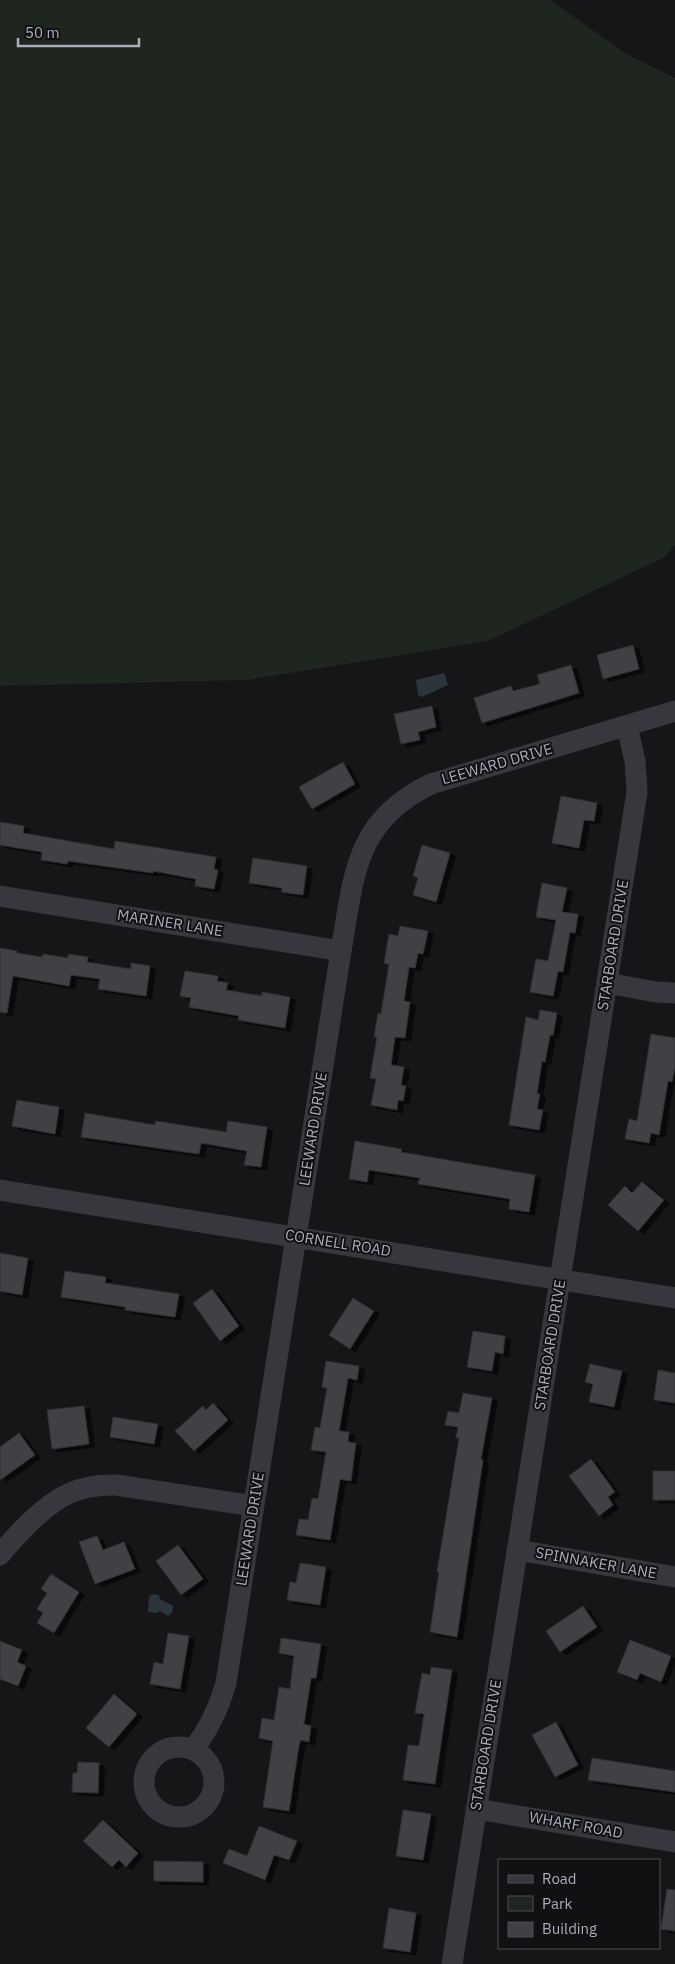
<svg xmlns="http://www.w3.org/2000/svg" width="675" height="1964" font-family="'IBM Plex Sans',sans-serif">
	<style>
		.green { fill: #1e261f }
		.water { fill: #2c353c }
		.building { fill: #404145; stroke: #303034; filter: url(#shadow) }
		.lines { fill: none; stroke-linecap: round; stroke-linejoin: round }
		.minor { stroke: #37383d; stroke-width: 21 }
		.labels { text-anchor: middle; stroke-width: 4; stroke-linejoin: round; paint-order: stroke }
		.street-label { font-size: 15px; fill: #a8adb8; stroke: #111113 }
	</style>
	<defs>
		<filter id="shadow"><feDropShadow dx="5.5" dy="3" stdDeviation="0" flood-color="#0009"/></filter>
	</defs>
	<rect width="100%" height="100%" fill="#161618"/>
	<!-- green -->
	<path class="green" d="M0 0H550L628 55 675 78V545L665 557 488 641 246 680 0 686Z"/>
	<!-- water -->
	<path class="water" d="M444 673 448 685 422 697 418 695 416 680Z
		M153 1594 159 1595 160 1599 173 1606 172 1613 168 1616 160 1611 157 1613 148 1612 149 1596Z"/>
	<!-- building -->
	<path class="building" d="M633 645 639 669 603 679 597 655Z
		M571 665 579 693 482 723 474 698 511 686 513 691 540 684 537 675Z
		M432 706 436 727 418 732 420 740 401 744 394 714Z
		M343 762 355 784 312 809 299 787Z
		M561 796 597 803 594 821 584 820 579 848 552 843Z
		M0 822 24 826 23 833 114 849 115 841 216 857 214 869 218 870 214 889 195 886 196 879 153 871V873L68 861 67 864 41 860 42 852 0 845Z
		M422 845 450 853 436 902 413 895 418 878 413 876Z
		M253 858 307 866 303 895 282 892V888L249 883Z
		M542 883 567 888 562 912 578 914 575 933 570 932 563 972 558 971 553 996 530 992 536 959 548 961 556 920 536 917Z
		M400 926 428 931 423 954 418 953 415 968 409 967 404 1001 410 1002 405 1038 395 1037 391 1065 404 1067 401 1085 406 1086 403 1101 398 1100 397 1110 371 1105 376 1079 370 1078 377 1037H374L378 1013 381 1014 389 964 384 963 389 934 398 936Z
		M0 948 17 951V953L42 957 43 954 68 958V954L88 957 87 962 131 969V963L150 966 146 996 98 989 100 979 71 975 69 986 13 976 7 1013 0 1012Z
		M185 971 218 976 217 981 228 983 226 990 262 996V992L290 997 285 1028 238 1020 239 1016 189 1007 191 998 180 996Z
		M540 1010 557 1013 553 1035H550L545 1062 542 1061 537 1094H540L537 1109 543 1110 539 1130 509 1125 526 1017 538 1020Z
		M651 1034 675 1038V1066L672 1082 668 1081 659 1135 651 1133 649 1143 625 1139 629 1119 637 1121Z
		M17 1100 59 1107 55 1134 12 1126Z
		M85 1113 155 1125 156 1121 226 1132 228 1121 267 1127 261 1167 244 1165 247 1151 201 1143 199 1154 81 1137Z
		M355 1141 402 1149 401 1152 535 1175 529 1212 509 1209 510 1199 418 1184 420 1178 369 1170 367 1182 349 1179Z
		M642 1182 664 1200 638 1231 608 1205 625 1186 632 1193Z
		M0 1253 28 1258 22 1295 0 1291Z
		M65 1271 106 1277 105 1283 179 1294 175 1317 125 1310V1307L61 1297Z
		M212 1289 239 1326 220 1341 193 1303Z
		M353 1298 374 1311 350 1349 329 1335Z
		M473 1331 505 1336 503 1354 495 1352 492 1371 467 1367Z
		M326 1361 359 1366 357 1380 348 1378 339 1431 349 1432 348 1442 356 1443 351 1481 340 1479 330 1540 296 1535 299 1519 308 1520 312 1498 318 1499 326 1452 311 1450 315 1427 320 1428 327 1388 322 1387Z
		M590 1364 622 1371 614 1407 589 1402 593 1384 585 1382Z
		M658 1370 675 1373V1403L654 1400Z
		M463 1393 492 1398 481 1459 483 1460 457 1637 430 1632 439 1572H437L459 1438H456L458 1427 445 1425 448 1411 459 1413Z
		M213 1403 228 1420 194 1451 175 1431 203 1406 206 1410Z
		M84 1406 89 1444 52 1449 47 1410Z
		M113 1417 158 1424 154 1444 110 1437Z
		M19 1433 35 1455 0 1480V1447Z
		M591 1459 615 1492 608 1497 613 1505 599 1516 569 1476Z
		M653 1471H675V1500H653Z
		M97 1536 103 1550 124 1542 135 1569 95 1584 79 1542Z
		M178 1545 203 1579 181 1595 156 1561Z
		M300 1563 326 1567 320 1605 287 1600 290 1582 296 1583Z
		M51 1574 79 1592 54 1633 37 1623 43 1613 37 1609 47 1593 41 1589Z
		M583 1606 597 1627 560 1652 546 1631Z
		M168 1633 189 1636 180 1689 150 1684 154 1662 163 1664Z
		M281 1638 321 1644 316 1678H311L304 1724 311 1726 309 1742 301 1740 299 1745 289 1811 263 1807 273 1741 259 1738 262 1718 274 1720 279 1687 290 1689 294 1656 279 1653Z
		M630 1640 671 1656 661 1682 640 1673 637 1680 617 1672Z
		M0 1641 22 1650 17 1662 26 1666 18 1686 0 1679Z
		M431 1667 452 1670 435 1784 403 1780 408 1745 419 1746 424 1714 415 1713 422 1673 430 1675Z
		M114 1694 137 1714 109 1747 86 1728Z
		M556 1722 578 1765 555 1777 532 1735Z
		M592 1758 675 1771V1792L588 1780Z
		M78 1762 99 1763 98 1793 72 1792 73 1773H77Z
		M403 1810 431 1814 423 1860 396 1856Z
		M103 1820 138 1853 126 1867 119 1860 112 1867 83 1841Z
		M259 1826 297 1841 289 1860 274 1855 265 1880 223 1863 229 1849 247 1856Z
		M154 1861 203 1862V1882L154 1881Z
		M667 1889 675 1890V1931L661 1929Z
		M389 1908 416 1913 410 1952 383 1948Z"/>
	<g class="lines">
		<!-- minor -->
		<path class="minor" d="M0 896 341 951
			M607 983 656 992 675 993
			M0 1190 675 1298
			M517 1550 675 1577
			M0 1555C9 1543 19 1533 29 1523 56 1497 77 1484 116 1485L254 1506
			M144 1782a35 35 0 1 1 70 0a35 35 0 1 1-70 0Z
			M193 1750C209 1729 219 1708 226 1683L341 951C354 876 354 821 431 784L675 711
			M476 1809 675 1842
			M452 1964 637 792 635 761 627 726"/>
	</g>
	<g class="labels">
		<!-- street labels -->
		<g class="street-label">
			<text transform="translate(497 764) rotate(-16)" y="5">LEEWARD DRIVE</text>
			<text transform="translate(170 923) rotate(9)" y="5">MARINER LANE</text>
			<text transform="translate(613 945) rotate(-81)" y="5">STARBOARD DRIVE</text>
			<text transform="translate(313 1129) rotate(-81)" y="5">LEEWARD DRIVE</text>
			<text transform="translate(338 1243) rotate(9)" y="5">CORNELL ROAD</text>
			<text transform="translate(550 1345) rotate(-81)" y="5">STARBOARD DRIVE</text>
			<text transform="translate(250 1529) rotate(-81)" y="5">LEEWARD DRIVE</text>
			<text transform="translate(596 1563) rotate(10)" y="5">SPINNAKER LANE</text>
			<text transform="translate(486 1745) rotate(-81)" y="5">STARBOARD DRIVE</text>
			<text transform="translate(576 1825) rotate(10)" y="5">WHARF ROAD</text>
		</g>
	</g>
	<!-- legend -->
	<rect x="498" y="1859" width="162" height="90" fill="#111113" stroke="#4d4f55"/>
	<rect x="508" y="1875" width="25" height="8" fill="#37383d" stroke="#4d4f55"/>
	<text x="542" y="1884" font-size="15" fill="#a8adb8">Road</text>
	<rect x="508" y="1896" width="25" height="15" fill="#1e261f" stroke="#4d4f55"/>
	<text x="542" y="1909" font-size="15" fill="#a8adb8">Park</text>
	<rect x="508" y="1922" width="25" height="15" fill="#404145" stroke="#4d4f55"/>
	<text x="542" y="1934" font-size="15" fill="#a8adb8">Building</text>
	<!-- scale -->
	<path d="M18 38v8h121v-8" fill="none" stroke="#a8adb8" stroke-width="2.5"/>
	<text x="25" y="38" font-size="15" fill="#a8adb8" stroke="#111113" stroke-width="4" paint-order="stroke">50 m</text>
</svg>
